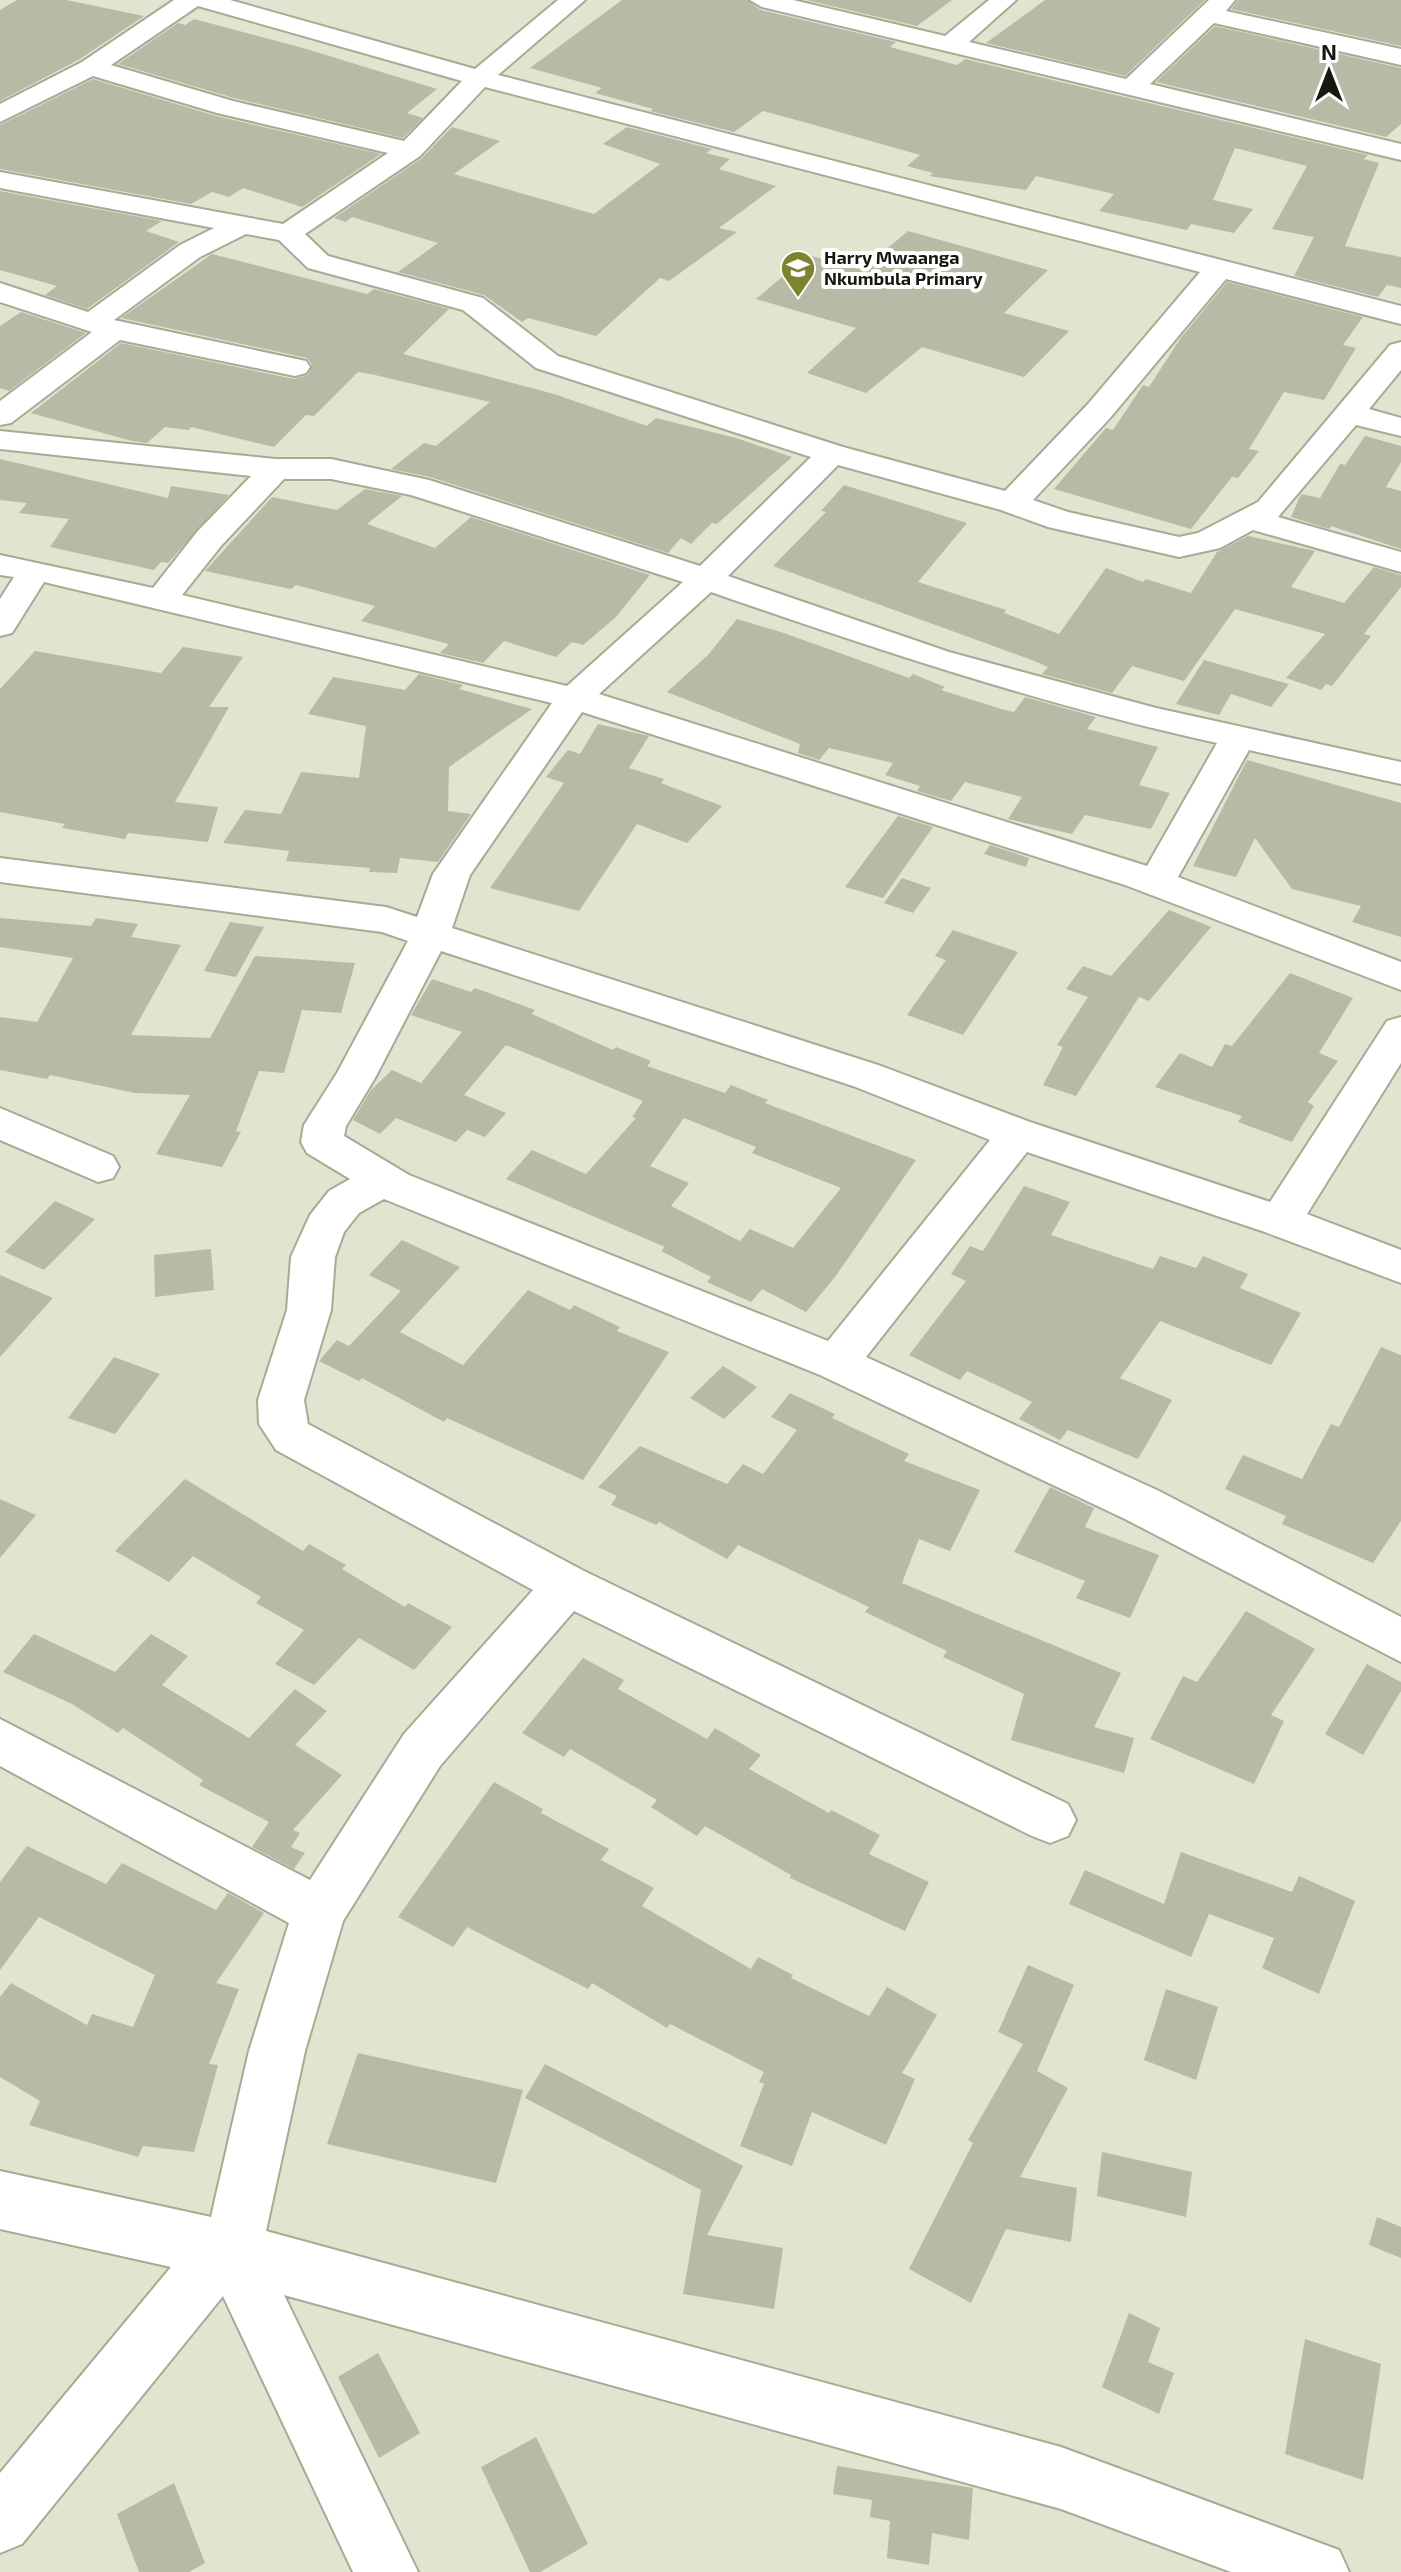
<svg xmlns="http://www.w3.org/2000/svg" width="1401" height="2572" font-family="'Exo 2',sans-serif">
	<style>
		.building { fill: #b7bba6; fill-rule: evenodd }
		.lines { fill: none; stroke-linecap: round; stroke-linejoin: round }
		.minor-casing { stroke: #a7aa95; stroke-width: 4 }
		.minor { fill: #fff; fill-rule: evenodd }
		.labels { text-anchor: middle; stroke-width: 8; stroke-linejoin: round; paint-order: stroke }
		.far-poi-label { font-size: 18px; font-weight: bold; fill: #171810; stroke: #fff; text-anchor: start }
	</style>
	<rect width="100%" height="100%" fill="#e1e4ce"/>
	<!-- building -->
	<path class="building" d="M17 0H66L144 16 80 59 0 101V10Z
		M622 0H747L761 10 896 42 890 47 957 65 965 59 1368 155 1364 159 1379 163 1345 246 1401 257V288L1387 285 1378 297 1294 276 1314 237 1272 229 1307 166 1235 148 1213 200 1253 209 1234 233 1191 224 1187 230 1099 211 1114 194 1036 176 1026 190 929 176 933 173 907 166 920 155 804 122 763 111 734 132 650 111 653 109 595 93 602 88 530 68Z
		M806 0H952L917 26Z
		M1045 0H1205L1125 76 986 43Z
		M1238 0H1401V46L1231 9Z
		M194 19 303 48 437 89 407 113 423 118 403 138 234 98 118 64 178 23 185 25Z
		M1215 26 1401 68V124L1386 137 1156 82Z
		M93 79 216 116 381 154 302 207 243 188 229 197 212 192 191 204 0 169V125Z
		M452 127 500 141 454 174 594 214 660 164 603 144 627 127 712 149 706 153 730 159 719 169 776 186 719 228 737 232 669 281 660 278 596 336 528 318 522 322 484 295 398 272 438 243 352 217 346 222 334 218 422 158Z
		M0 191 162 221 146 231 179 242 87 309 45 295 57 286 0 270Z
		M908 231 1048 270 1004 313 1069 331 1024 377 922 347 866 393 807 373 856 328 756 299 808 255 862 270Z
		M212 254 367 294 374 289 449 309 403 354 554 394 647 426 656 418 736 438 792 457 717 524 712 523 691 544 681 538 668 553 430 477 391 469 424 443 436 446 490 402 375 375 358 372 314 416 306 415 274 447 191 427 189 430 165 427 147 443 132 441 31 413 121 343 294 379 308 375 312 365 307 358 121 318Z
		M1227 282 1363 317 1343 345 1356 348 1324 400 1284 392 1249 449 1259 451 1238 478 1232 477 1191 529 1054 489 1106 428 1113 430 1143 385 1149 387 1180 339Z
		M21 312 86 333 9 391 0 388V326Z
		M1365 436 1401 446V462L1386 487 1401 491V549L1331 526 1329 529 1291 517 1301 494 1320 498 1340 464 1345 465Z
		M0 459 168 498 171 486 229 495 168 563 161 562 154 570 50 547 69 519 19 513 27 503 0 500Z
		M844 485 967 523 918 582 1006 610 1004 613 1059 634 1106 568 1143 582 1146 579 1191 593 1217 552 1248 536 1315 551 1291 587 1344 603 1374 567 1401 575V587L1364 634 1371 636 1332 686 1326 684 1321 690 1286 678 1325 634 1235 609 1184 681 1132 666 1112 693 1042 674 1048 667 1037 662 773 566 826 512 821 511Z
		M365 489 402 496 367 524 435 548 471 517 650 575 615 618 583 645 572 642 556 657 504 641 483 663 440 653 449 644 361 621 375 606 296 585 291 589 205 571 272 497 337 510Z
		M737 619 784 633 909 678 913 674 945 687 941 690 1001 709 1014 712 1025 697 1096 717 1087 729 1158 747 1139 785 1170 793 1151 829 1085 815 1072 834 1008 819 1022 797 965 782 951 801 917 791 920 786 885 775 893 763 829 748 819 760 798 753 800 744 667 692 708 655Z
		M183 647 243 657 209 707H229L175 802 218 807 208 842 128 833 125 839 62 828 65 824 0 812V689L35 651 161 673Z
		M1204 660 1289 684 1271 707 1231 694 1219 715 1176 704Z
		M419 674 463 685 459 689 532 709 449 767 448 811 471 814 438 862 400 858 397 873 369 872 370 868 286 861 289 851 223 843 245 810 281 814 301 772 359 778 366 726 308 714 333 677 405 690Z
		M598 724 649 736 629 768 664 779 661 783 722 806 687 843 637 824 579 911 490 888 564 783 546 777 568 750 580 754Z
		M1247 760 1401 803V937L1352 922 1361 906 1292 889 1255 838 1236 877 1193 866Z
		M898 816 933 827 883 898 845 887Z
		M990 845 1029 858 1026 867 984 854Z
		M902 878 931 888 913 913 884 903Z
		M1169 910 1211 927 1149 1001 1139 997 1076 1096 1043 1085 1063 1047 1057 1045 1088 997 1066 989 1083 966 1111 976Z
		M0 918 91 926 96 918 138 924 131 937 181 945 131 1035 210 1038 255 956 355 963 341 1013 302 1010 284 1073 259 1071 236 1131 241 1132 222 1167 156 1154 190 1095 135 1093 50 1075 47 1079 0 1070V1017L37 1022 73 958 0 947Z
		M230 922 264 927 236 977 204 971Z
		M953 930 1018 952 963 1035 907 1015 946 960 935 956Z
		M1290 973 1353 998 1319 1053 1338 1061 1308 1102 1314 1106 1292 1142 1238 1122 1242 1116 1155 1087 1180 1053 1212 1067 1225 1044 1232 1046Z
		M432 979 471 992 475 988 535 1010 532 1014 613 1050 616 1047 651 1061 647 1066 725 1093 731 1085 768 1100 765 1103 916 1160 835 1277 806 1312 762 1289 751 1302 707 1282 711 1277 661 1251 665 1247 506 1179 532 1150 586 1174 636 1118 632 1117 643 1101 506 1045 464 1095 506 1113 485 1137 467 1130 456 1142 396 1118 380 1134 353 1120 371 1090 392 1070 421 1083 462 1032 411 1015ZM684 1118 756 1147 752 1153 841 1188 793 1248 750 1229 740 1241 671 1206 689 1183 650 1166Z
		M1024 1186 1070 1202 1051 1235 1153 1269 1160 1256 1196 1268 1203 1256 1248 1274 1240 1288 1301 1313 1271 1365 1160 1321 1120 1378 1172 1400 1138 1459 1068 1430 1060 1440 1019 1419 1032 1402 967 1371 960 1380 909 1355 966 1281 951 1274 970 1246 983 1251Z
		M55 1201 95 1219 44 1270 5 1252Z
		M402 1240 460 1267 400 1332 463 1365 528 1290 570 1310 574 1305 620 1327 617 1331 669 1352 583 1480 447 1418 444 1422 362 1378 359 1381 319 1361 337 1340 349 1346 401 1291 369 1275Z
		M211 1249 214 1290 155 1297 154 1255Z
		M0 1275 53 1298 0 1357Z
		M1381 1347 1401 1355V1521L1373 1563 1282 1524 1286 1516 1225 1489 1243 1455 1302 1479 1331 1424 1339 1427Z
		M114 1357 160 1374 115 1434 68 1418Z
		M723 1366 757 1387 724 1419 690 1398Z
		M790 1393 835 1414 832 1418 909 1454 904 1461 980 1490 950 1551 919 1539 902 1583 1121 1673 1094 1727 1134 1738 1124 1773 1011 1740 1024 1694 943 1657 947 1651 865 1612 869 1607 738 1545 727 1559 659 1522 656 1525 611 1505 617 1496 598 1487 640 1446 727 1484 743 1464 763 1474 797 1430 771 1417Z
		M185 1479 303 1551 309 1544 346 1565 342 1569 405 1607 408 1603 452 1627 414 1670 359 1638 314 1685 275 1664 304 1630 256 1603 261 1597 193 1556 169 1582 115 1551Z
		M1050 1487 1094 1508 1085 1527 1159 1555 1130 1618 1076 1598 1085 1581 1014 1552Z
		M0 1499 36 1515 0 1558Z
		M1246 1611 1315 1649 1271 1715 1284 1721 1254 1784 1150 1739 1183 1676 1197 1682Z
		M34 1634 115 1672 151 1634 188 1656 162 1685 249 1738 295 1689 327 1711 295 1745 342 1775 293 1830 300 1833 291 1847 305 1853 294 1869 252 1847 269 1822 199 1785 203 1780 123 1728 118 1733 72 1704 3 1672Z
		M583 1658 624 1680 618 1689 707 1739 715 1728 761 1755 749 1769 829 1813 831 1810 880 1835 869 1854 929 1882 905 1931 790 1878 791 1875 705 1826 697 1836 651 1807 657 1800 570 1749 564 1757 522 1733Z
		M1367 1664 1401 1682V1691L1363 1755 1325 1734Z
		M494 1782 543 1809 541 1813 609 1849 601 1860 654 1888 642 1906 751 1969 758 1957 793 1975 791 1978 869 2016 887 1987 937 2015 902 2073 915 2079 886 2145 812 2112 792 2166 740 2146 764 2084 759 2082 764 2072 670 2024 667 2028 592 1983 588 1989 467 1927 453 1947 398 1917Z
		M27 1846 106 1884 122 1863 216 1910 228 1893 264 1913 216 1983 239 1989 209 2064 218 2065 194 2152 143 2146 138 2157 29 2125 40 2101 0 2077V1997L11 1983 87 2025 92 2014 133 2027 155 1975 39 1917 0 1970V1882Z
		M1181 1852 1292 1892 1299 1876 1355 1901 1319 1994 1262 1968 1274 1938 1209 1914 1191 1957 1069 1904 1085 1870 1164 1904Z
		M1028 1965 1074 1985 1037 2071 1068 2088 1020 2177 1077 2188 1071 2242 1006 2229 971 2303 909 2269 973 2143 968 2140 1023 2044 998 2032Z
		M1166 1989 1218 2007 1196 2080 1144 2060Z
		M358 2053 523 2090 496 2183 327 2144Z
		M545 2064 743 2166 707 2235 783 2248 774 2309 683 2294 701 2190 525 2098Z
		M1102 2152 1192 2172 1186 2217 1097 2196Z
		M1377 2217 1401 2227V2258L1369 2245Z
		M1129 2313 1160 2328 1148 2362 1174 2373 1159 2414 1102 2387Z
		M1305 2339 1381 2364 1363 2480 1285 2454Z
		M378 2353 420 2433 379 2458 338 2377Z
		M536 2437 588 2544 540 2572H530L481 2467Z
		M837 2466 973 2488 969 2540 932 2533 929 2565 887 2558 890 2521 870 2517 872 2500 833 2494Z
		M174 2483 205 2563 189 2572H139L117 2514Z"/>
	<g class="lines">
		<!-- minor casing -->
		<g class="minor-casing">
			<path id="minor" d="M174 0H230L475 69 558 0H585L498 75 1401 306V324L1226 279 1110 418 1033 500 1068 512 1179 537 1198 533 1258 502 1390 345 1401 342V370L1369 409 1401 418V436L1356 425 1278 517 1401 552V572L1253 530 1220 548 1179 557 1048 527 1001 510 838 465 728 576 949 652 1156 708 1401 762V784L1249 750 1178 877 1401 962V990L1125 885 582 712 470 875 452 928 881 1066 1033 1123 1270 1202 1387 1021 1401 1017V1063L1307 1214 1401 1250V1283L1265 1232 1027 1152 866 1357 1159 1491 1401 1617V1662L1125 1519 820 1375 384 1199 359 1213 344 1232 335 1257 331 1310 304 1400 308 1424 584 1571 1068 1804 1076 1820 1068 1836 1050 1843 1032 1836 574 1611 440 1766 343 1921 305 2051 266 2231 1061 2447 1339 2550 1349 2572H1231L1061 2509 284 2295 418 2572H353L223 2296 22 2544 0 2553V2473L171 2267 0 2229V2171L211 2217 249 2051 289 1923 0 1766V1719L310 1880 404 1734 533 1590 276 1450 259 1424 258 1400 287 1310 291 1257 310 1215 329 1191 350 1179 307 1153 301 1142 304 1125 337 1073 408 941 382 932 0 882V858L386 907 417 917 433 874 552 703 44 582 12 633 0 636V599L14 577 0 575V555L153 588 197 532 251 476 0 449V431L275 459H331L429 480 700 566 811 457 536 368 463 310 308 268 279 240 246 234 200 257 114 320 306 361 310 367 306 373 295 376 120 340 11 423 0 425V401L92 332 0 302V283L88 312 180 245 214 228 0 188V172L283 224 388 153 217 113 93 76 0 122V104L82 62ZM198 6 462 81 404 141 233 101 111 65ZM485 87 1200 272 1088 404 1005 491 843 447 558 356 483 298 328 256 305 234 420 156ZM284 479H331L411 495 683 582 567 686 182 595 221 546ZM711 592C878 650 1044 705 1217 743L1147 866 599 694ZM441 951 853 1086 990 1140 828 1341 409 1175 344 1136 346 1126 375 1078Z
				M750 0H793L945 36 989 0H1016L969 42 1126 79 1209 0H1235L1226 11 1401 49V65L1214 23 1150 84 1401 144V160L762 7Z
				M0 1108 113 1156 119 1167 113 1178 98 1182 0 1140Z"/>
		</g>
		<!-- minor -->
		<use href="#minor" class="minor"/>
	</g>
	<!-- icons -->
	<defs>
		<g id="school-pin" transform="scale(1.8)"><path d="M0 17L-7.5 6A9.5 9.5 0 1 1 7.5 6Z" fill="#7c842f" stroke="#fff"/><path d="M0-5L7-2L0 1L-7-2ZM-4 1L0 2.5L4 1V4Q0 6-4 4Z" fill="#fff"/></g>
	</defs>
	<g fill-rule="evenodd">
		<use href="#school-pin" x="798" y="268"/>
	</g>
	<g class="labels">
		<!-- far-poi labels -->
		<g class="far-poi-label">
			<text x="824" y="264">Harry Mwaanga<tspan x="824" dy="21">Nkumbula Primary</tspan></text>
		</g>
	</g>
	<!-- north arrow -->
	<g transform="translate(1329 72)" stroke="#ffffff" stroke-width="6" paint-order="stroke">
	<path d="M0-6L14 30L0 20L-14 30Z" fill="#171810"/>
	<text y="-12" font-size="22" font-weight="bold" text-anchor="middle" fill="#171810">N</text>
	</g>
</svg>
